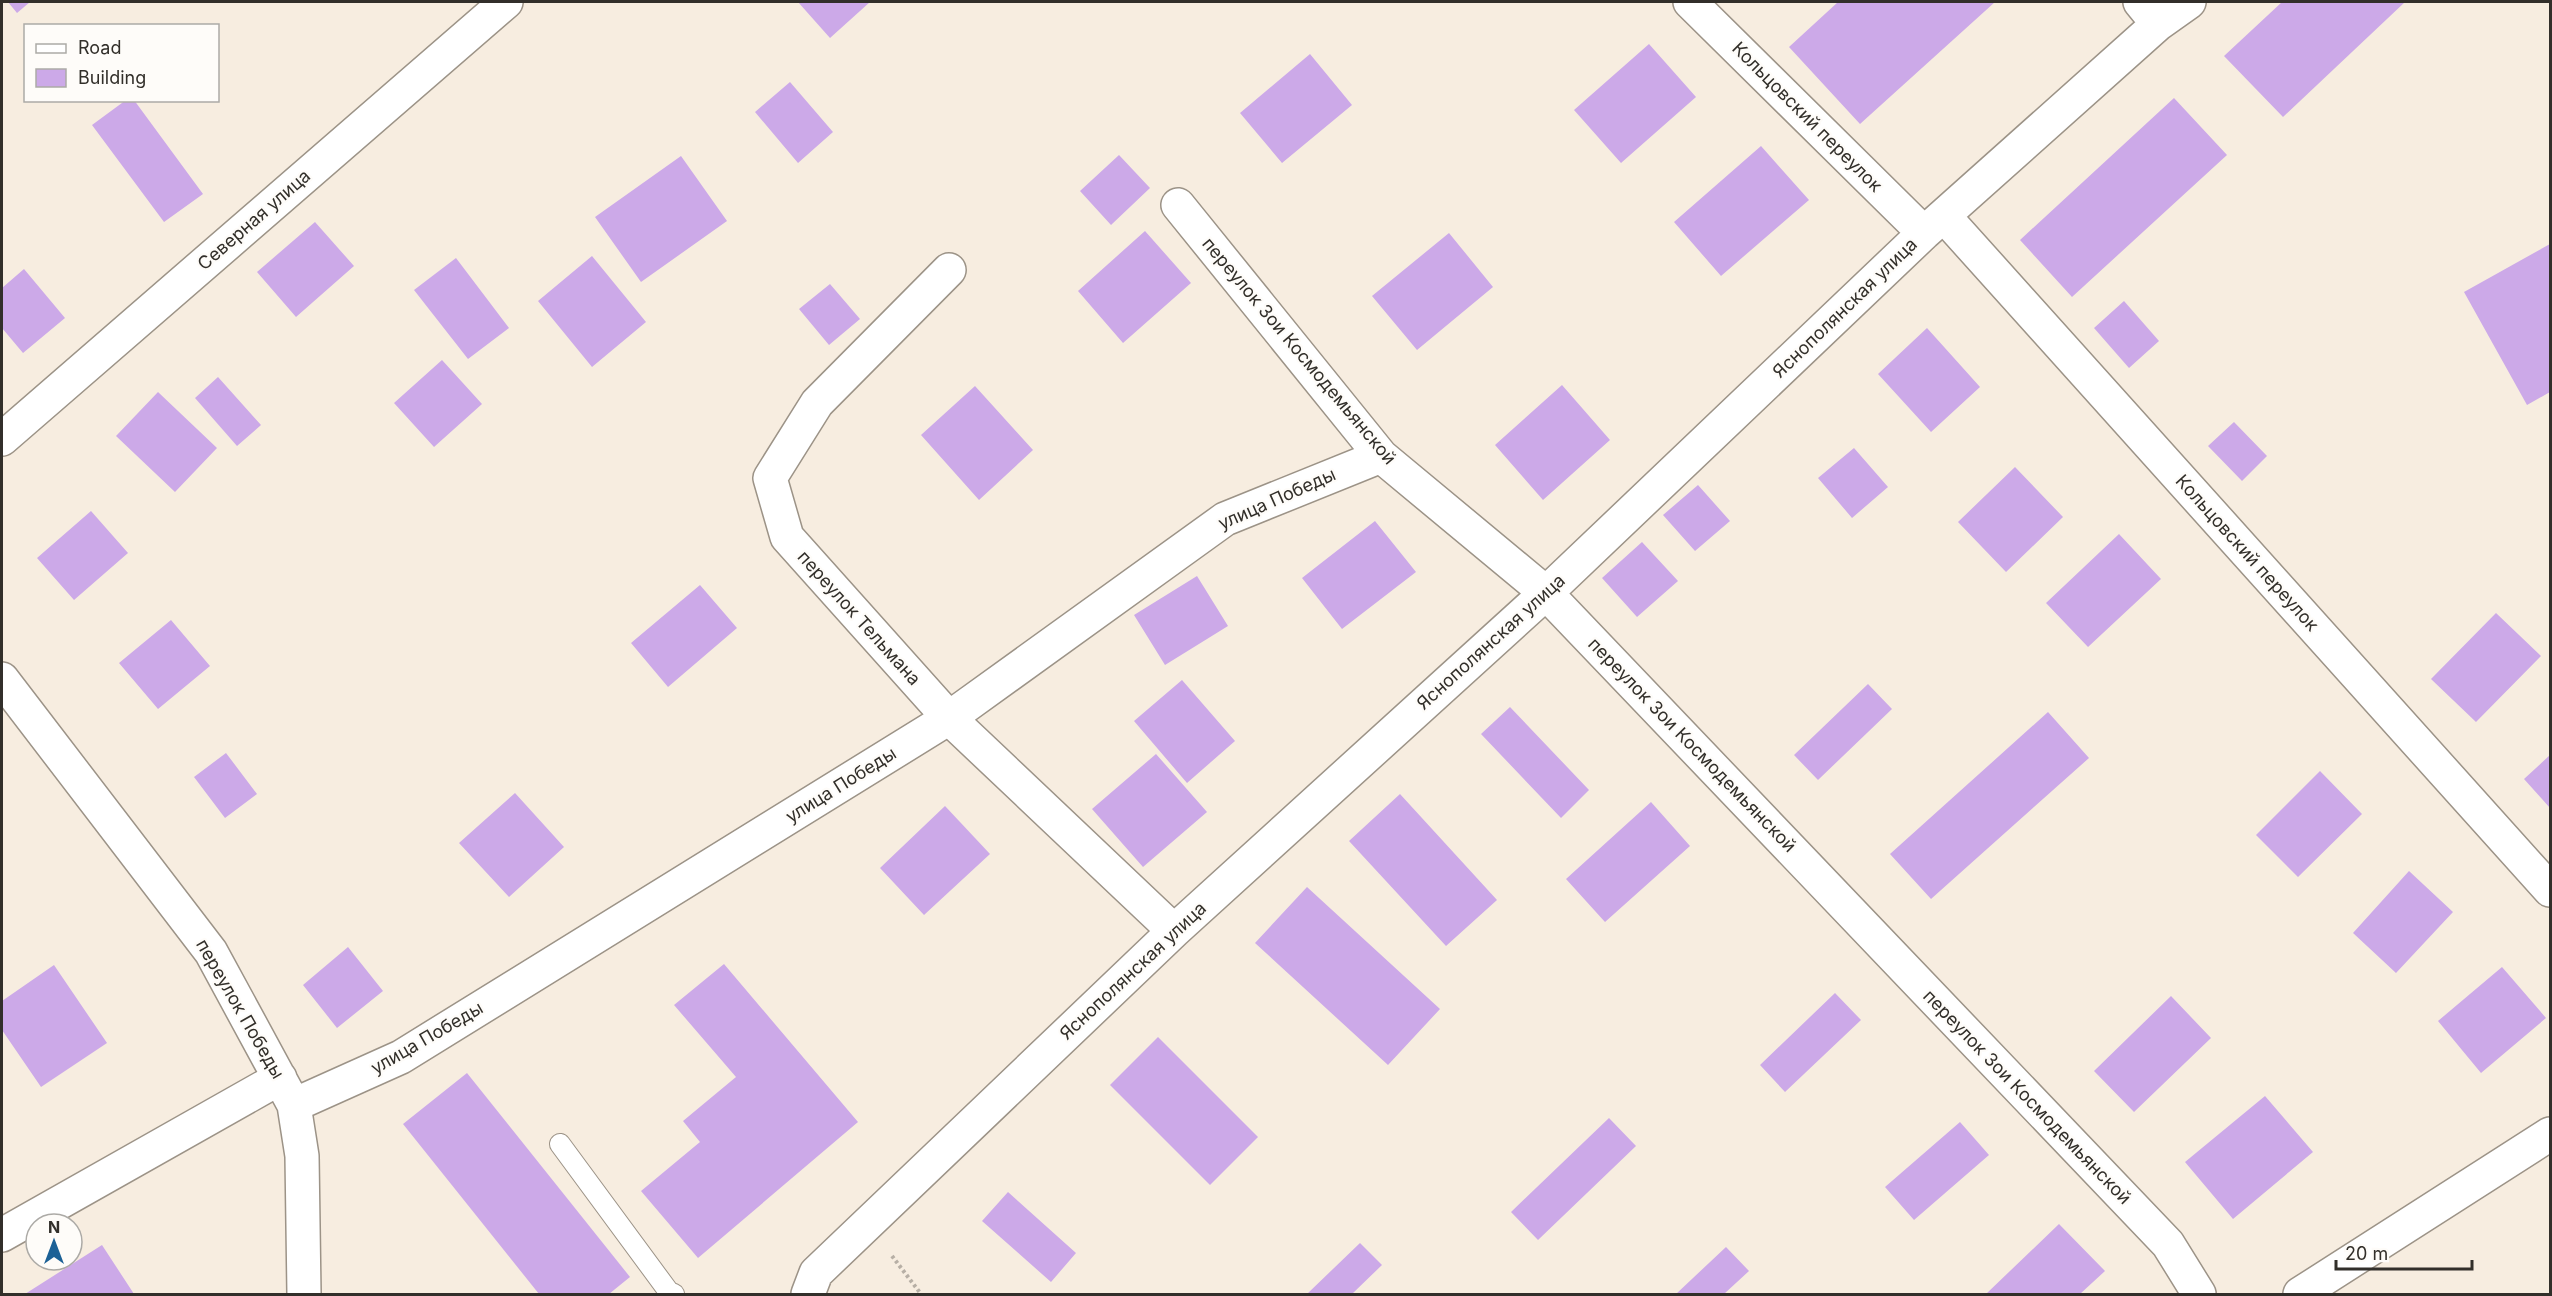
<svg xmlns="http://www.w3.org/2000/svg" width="2552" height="1296" font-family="Inter,sans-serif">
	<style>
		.building { fill: #cca9e8 }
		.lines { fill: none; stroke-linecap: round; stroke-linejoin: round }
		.service-casing { stroke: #9c9387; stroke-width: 22 }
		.minor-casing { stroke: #9c9387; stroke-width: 36 }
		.path { stroke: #b7afa5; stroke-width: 4; stroke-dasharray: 3 3; stroke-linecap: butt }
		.service { stroke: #fff; stroke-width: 20 }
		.minor { stroke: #fff; stroke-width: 33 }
		.labels { text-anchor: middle; stroke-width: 4.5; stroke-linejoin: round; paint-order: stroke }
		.street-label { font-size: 18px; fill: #322f2a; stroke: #fefcf9 }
	</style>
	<rect width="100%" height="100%" fill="#f7ede0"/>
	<!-- building -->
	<path class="building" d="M8 2H30L17 13Z
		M798 2H870L830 38Z
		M1838 2H1995L1860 124 1789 47Z
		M2282 2H2405L2283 117 2224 56Z
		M1649 44 1696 97 1621 163 1574 110Z
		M1310 54 1352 105 1282 163 1240 113Z
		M790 82 833 132 798 163 755 112Z
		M2174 98 2227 155 2072 297 2020 240Z
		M126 100H134L203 194 164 222 92 125Z
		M1761 146 1809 200 1721 276 1674 222Z
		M1119 155 1150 188 1111 225 1080 191Z
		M681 156 727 221 641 282 595 217Z
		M315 222 354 266 296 317 257 272Z
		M1145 231 1191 283 1123 343 1078 291Z
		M1449 233 1493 287 1417 350 1372 296Z
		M2550 244V392L2527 405 2464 292Z
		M592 256 646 322 592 367 538 301Z
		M456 258 509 328 468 359 414 290Z
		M24 269 65 318 23 353 2 328V288Z
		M830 284 860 319 829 345 799 309Z
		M2124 301 2159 341 2129 368 2094 328Z
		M1927 328 1980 387 1931 432 1878 374Z
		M442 360 482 404 434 447 394 403Z
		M218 377 261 425 237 446 195 398Z
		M1562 385 1610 440 1543 500 1495 445Z
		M975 386 1033 450 979 500 921 435Z
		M158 392 217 448 175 492 116 436Z
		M2234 422 2267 456 2242 481 2208 446Z
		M1854 448 1888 487 1852 518 1818 478Z
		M2015 467 2063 517 2006 572 1958 522Z
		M1698 485 1730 521 1695 551 1663 515Z
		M91 511 128 553 74 600 37 558Z
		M1375 521 1416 572 1342 629 1302 578Z
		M2119 534 2161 579 2088 647 2046 603Z
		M1642 542 1678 581 1637 617 1602 578Z
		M1197 576 1228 626 1165 665 1134 615Z
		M700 585 737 628 668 687 631 643Z
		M2496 613 2541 656 2476 722 2431 679Z
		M171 620 210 666 158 709 119 663Z
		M1182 680 1235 741 1187 783 1134 721Z
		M1868 684 1892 709 1818 780 1794 755Z
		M1510 707 1589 790 1561 818 1481 734Z
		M2048 712 2089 758 1931 899 1890 854Z
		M226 753 257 794 225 818 194 777Z
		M1156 754 1207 812 1143 867 1092 809Z
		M2550 755V808L2524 779Z
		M2320 771 2362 814 2298 877 2256 835Z
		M515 793 564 847 509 897 459 843Z
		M1400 794 1497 900 1446 946 1349 841Z
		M1651 802 1690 846 1605 922 1566 879Z
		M945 806 990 854 924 915 880 868Z
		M2409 871 2453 912 2396 973 2353 933Z
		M1307 887 1440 1009 1388 1065 1255 943Z
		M348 947 383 991 337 1028 303 985Z
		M724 964 858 1122 698 1258 641 1191 700 1142 683 1121 736 1077 674 1005Z
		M54 965 107 1043 41 1087 2 1030V1001Z
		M2502 967 2546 1018 2481 1073 2438 1021Z
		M1835 993 1861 1020 1785 1092 1760 1065Z
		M2171 996 2211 1038 2134 1112 2094 1071Z
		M1158 1037 1258 1137 1210 1185 1110 1085Z
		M467 1073 630 1277 609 1294H539L403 1124Z
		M2265 1096 2313 1152 2233 1219 2185 1162Z
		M1609 1118 1636 1146 1538 1240 1511 1212Z
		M1960 1122 1989 1155 1914 1220 1885 1187Z
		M1008 1192 1076 1253 1051 1282 982 1221Z
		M2059 1224 2105 1271 2080 1294H1986Z
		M1360 1243 1382 1265 1352 1294H1307Z
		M102 1245 134 1294H25Z
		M1726 1247 1749 1271 1724 1294H1676Z"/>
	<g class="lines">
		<!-- service casing -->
		<g class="service-casing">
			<path id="service" d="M560 1144 669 1292 674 1294"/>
		</g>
		<!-- minor casing -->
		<g class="minor-casing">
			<path id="minor" d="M1690 2 1924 233
				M2140 2 2158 24
				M1178 205 1381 456 1546 593 2168 1244 2199 1294
				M1944 216 2550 890
				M949 270 817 403 770 478 787 537 949 718 1174 931
				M2 439 506 2
				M2 679 211 952 294 1105 302 1156 304 1294
				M294 1105 401 1057 949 718 1225 519 1381 456
				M2 1235 280 1078
				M808 1294 816 1273 1174 931 1546 593 1924 233 2158 24 2189 2
				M2300 1294 2550 1134"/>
		</g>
		<!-- path -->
		<path class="path" d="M892 1256 921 1294"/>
		<!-- service -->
		<use href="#service" class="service"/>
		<!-- minor -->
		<use href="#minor" class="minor"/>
	</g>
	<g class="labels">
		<!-- street labels -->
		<g class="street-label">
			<text transform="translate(1807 117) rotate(45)" y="6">Кольцовский переулок</text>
			<text transform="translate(254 220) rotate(-41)" y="6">Северная улица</text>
			<text transform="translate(1845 308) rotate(-44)" y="6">Яснополянская улица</text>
			<text transform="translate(1299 351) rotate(50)" y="6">переулок Зои Космодемьянской</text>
			<text transform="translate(1277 499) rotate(-24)" y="6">улица Победы</text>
			<text transform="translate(2247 553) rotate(48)" y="6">Кольцовский переулок</text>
			<text transform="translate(859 618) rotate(48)" y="6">переулок Тельмана</text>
			<text transform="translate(1491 642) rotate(-42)" y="6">Яснополянская улица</text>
			<text transform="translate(1692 745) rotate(46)" y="6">переулок Зои Космодемьянской</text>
			<text transform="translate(841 785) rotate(-32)" y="6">улица Победы</text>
			<text transform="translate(1133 971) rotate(-43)" y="6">Яснополянская улица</text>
			<text transform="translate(240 1009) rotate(60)" y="6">переулок Победы</text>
			<text transform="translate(427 1038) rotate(-30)" y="6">улица Победы</text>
			<text transform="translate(2027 1097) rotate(46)" y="6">переулок Зои Космодемьянской</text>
		</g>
	</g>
	<!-- border -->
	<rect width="2552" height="1296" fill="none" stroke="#322f2a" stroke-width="6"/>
	<!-- legend -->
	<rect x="24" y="24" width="195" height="78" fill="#fefcf9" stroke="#acaaa6" stroke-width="1.5"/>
	<rect x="36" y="44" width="30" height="9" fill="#ffffff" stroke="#acaaa6" stroke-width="1.5"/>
	<text x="78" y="54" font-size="18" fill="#322f2a">Road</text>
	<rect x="36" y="69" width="30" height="18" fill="#cca9e8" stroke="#acaaa6" stroke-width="1.5"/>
	<text x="78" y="84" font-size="18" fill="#322f2a">Building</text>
	<!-- north arrow -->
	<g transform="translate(54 1242)"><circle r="28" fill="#fefcf9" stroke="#acaaa6" stroke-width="1.5"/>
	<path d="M0-4.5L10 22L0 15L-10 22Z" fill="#1c6196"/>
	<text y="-9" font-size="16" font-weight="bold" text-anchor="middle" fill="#322f2a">N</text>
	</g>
	<!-- scale -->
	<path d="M2336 1260v9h136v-9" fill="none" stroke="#322f2a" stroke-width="3"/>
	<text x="2345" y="1260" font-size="18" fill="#322f2a" stroke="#fefcf9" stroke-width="4.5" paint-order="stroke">20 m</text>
</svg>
